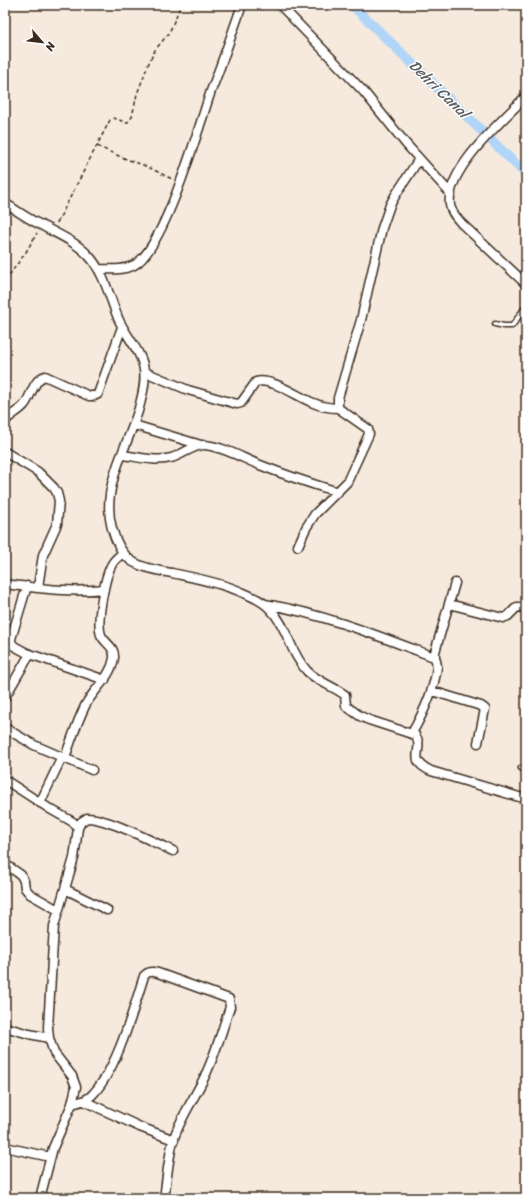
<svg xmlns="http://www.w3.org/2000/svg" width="531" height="1203" font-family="Sriracha,sans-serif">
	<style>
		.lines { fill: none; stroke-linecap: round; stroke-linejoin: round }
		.canal { stroke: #b0d5f9; stroke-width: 10 }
		.lane-casing { stroke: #3b2a1e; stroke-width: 7 }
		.street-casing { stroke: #3b2a1e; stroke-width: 11 }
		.path { stroke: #3b2a1e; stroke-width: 1.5; stroke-dasharray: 4 3; stroke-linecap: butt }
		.lane { stroke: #fff; stroke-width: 4 }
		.street { stroke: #fff; stroke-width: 8 }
		.labels { text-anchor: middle; stroke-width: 3; stroke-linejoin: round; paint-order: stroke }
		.water-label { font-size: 15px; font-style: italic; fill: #5e5d60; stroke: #fff }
	</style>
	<rect width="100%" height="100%" fill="#f5eadd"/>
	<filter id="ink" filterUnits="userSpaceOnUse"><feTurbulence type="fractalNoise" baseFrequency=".025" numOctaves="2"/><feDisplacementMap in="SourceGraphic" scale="8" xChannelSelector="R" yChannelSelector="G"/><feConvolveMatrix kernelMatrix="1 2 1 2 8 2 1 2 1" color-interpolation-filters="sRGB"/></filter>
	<g filter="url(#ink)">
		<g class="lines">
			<!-- canal -->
			<path class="canal" d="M352 5 526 174"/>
			<!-- lane casing -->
			<g class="lane-casing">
				<path id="lane" d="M495 324 504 326H512L526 306
					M521 768 526 770"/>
			</g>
			<!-- street casing -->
			<g class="street-casing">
				<path id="street" d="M280 5 364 92 406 144 451 194
					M526 96C504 120 445 169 450 205 451 212 456 217 461 223L526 284
					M5 203C17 211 28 219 41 225 57 234 75 241 88 255 103 270 110 298 118 318 125 335 142 352 144 370 146 383 142 396 139 408 125 456 92 498 120 548 124 554 128 560 135 563 146 569 160 571 172 573 195 578 218 582 239 591 251 596 264 601 272 611 288 628 290 653 307 671 318 682 333 686 345 695L346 706 360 716 369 720 415 735C426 750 405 759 431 771L526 799
					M98 269C109 269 123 271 134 265 164 250 199 126 211 91 222 63 232 34 242 5
					M145 372 188 390 237 404 241 403 256 382C270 377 297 396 311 402 320 406 329 408 338 408
					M5 421C11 414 20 411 25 404 31 396 34 379 45 376L89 396H94L98 394 122 327
					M134 425 201 445
					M5 452 38 472 54 488 57 493 59 501 57 524 43 555 38 587
					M123 455C138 457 156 462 171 458 183 455 194 444 205 445 224 447 242 458 260 465 285 475 312 484 338 492
					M298 546 306 528 315 514 347 482 369 434 368 429 338 408V398L361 320 382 228 390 205 395 196 419 159
					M5 584C37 588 73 593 104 589
					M27 586 11 639V642L14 646 27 653 105 680
					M265 604C324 614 379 636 434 657
					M449 604 503 618 508 616 517 607 526 608
					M432 691 481 706 485 709 478 743
					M5 697 30 654
					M5 728 34 745 92 770
					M412 733C424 712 434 691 437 667 437 662 434 658 435 652L455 583
					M65 758C71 740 77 722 86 704 95 688 111 677 114 658 115 646 105 644 101 635 96 621 105 576 112 564 115 559 119 556 123 553
					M5 780 50 809 73 822 78 828 74 858 54 926 48 1028 49 1038 54 1053 72 1076 76 1087 72 1104 53 1148 40 1198
					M40 803 62 757
					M78 828 81 822 87 818C108 818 153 842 173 851
					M5 864 21 875 24 881 25 888 30 894 58 910
					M65 889 107 910
					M5 1027 29 1034 49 1038
					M84 1101 140 1127 174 1140
					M72 1104C79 1102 86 1101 91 1096 117 1071 133 1010 144 976 148 971 152 971 158 973L229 999 230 1007C222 1030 215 1056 204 1078 194 1099 180 1118 173 1141 168 1160 167 1179 164 1198
					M5 1147 50 1157"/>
			</g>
			<!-- path -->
			<path class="path" d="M97 146 121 157 148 167 172 179
				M57 223 110 120 114 118 127 123 132 117 137 94 148 65 155 50 169 33 181 5
				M5 281 26 252 37 233"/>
			<!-- lane -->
			<use href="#lane" class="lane"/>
			<!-- street -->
			<use href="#street" class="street"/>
		</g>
	</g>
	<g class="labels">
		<!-- water labels -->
		<g class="water-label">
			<text transform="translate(439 89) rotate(44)" y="5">Dehri Canal</text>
		</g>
	</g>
	<!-- margin -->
	<rect width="531" height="1203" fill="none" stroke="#fff" stroke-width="20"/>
	<rect x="10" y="10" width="511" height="1183" fill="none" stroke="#3b2a1e" stroke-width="1.5" filter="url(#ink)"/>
	<!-- north arrow -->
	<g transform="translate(42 42) rotate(118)" stroke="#ffffff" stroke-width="3" paint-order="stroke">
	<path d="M0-3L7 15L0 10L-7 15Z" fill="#3b2a1e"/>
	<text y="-6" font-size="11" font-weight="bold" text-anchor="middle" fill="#3b2a1e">N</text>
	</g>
</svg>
